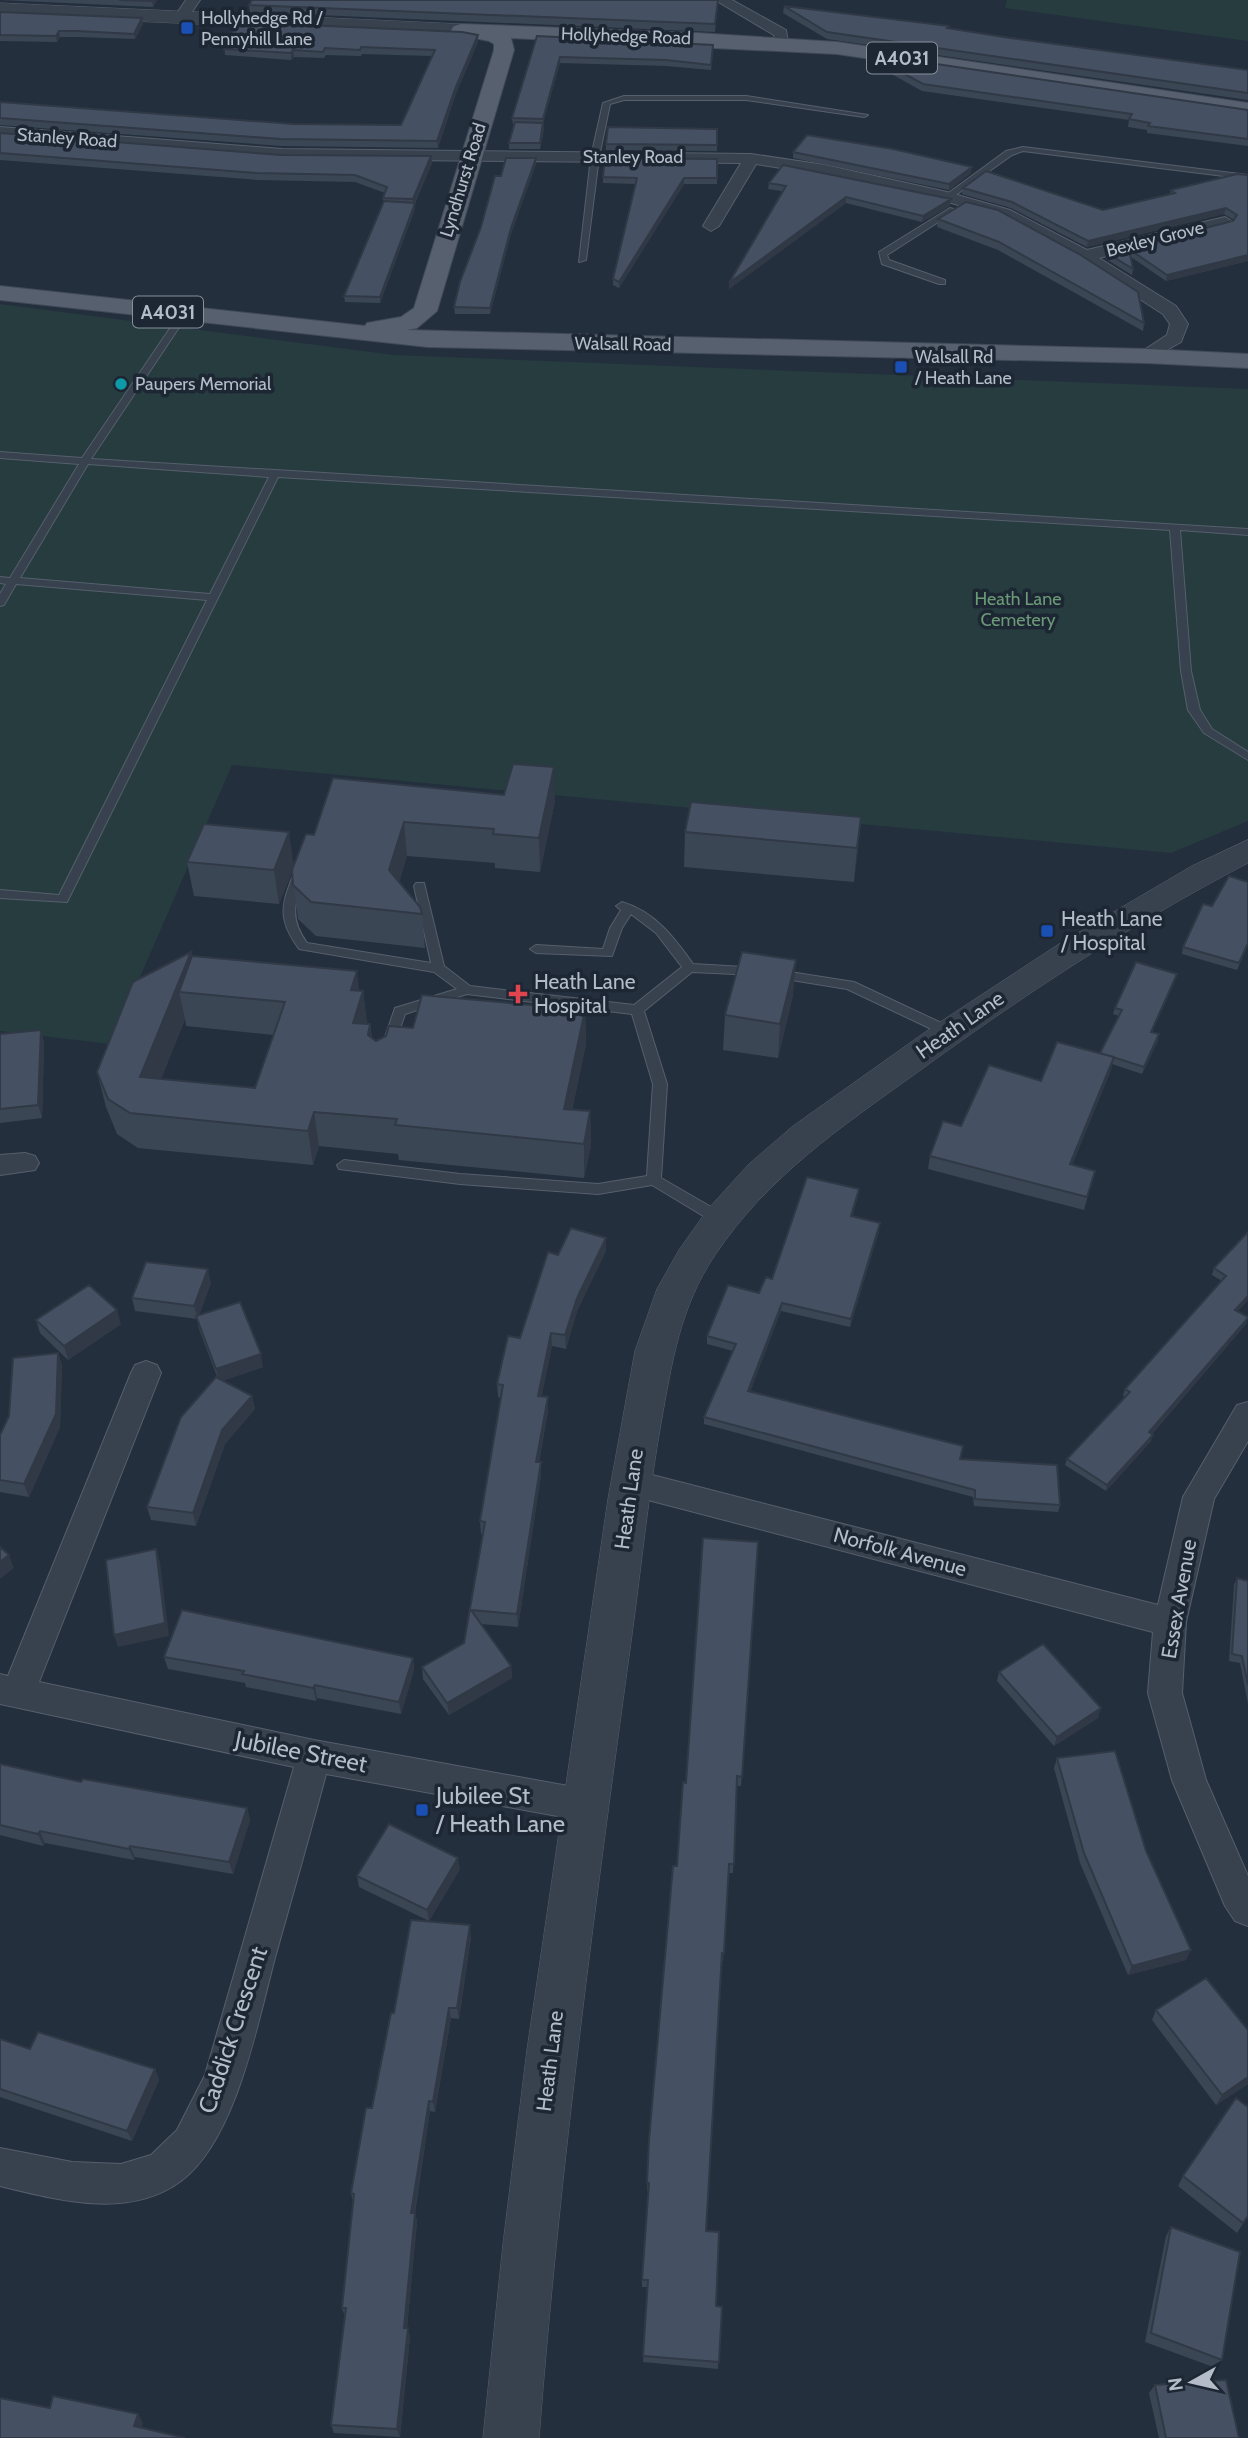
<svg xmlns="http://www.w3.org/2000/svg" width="1248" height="2438" font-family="Cabin,sans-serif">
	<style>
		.green { fill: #263c3f }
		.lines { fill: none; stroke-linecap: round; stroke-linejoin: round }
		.service-casing { stroke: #565f6c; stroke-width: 2 }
		.minor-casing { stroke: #565f6c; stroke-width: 2 }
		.tertiary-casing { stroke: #565f6c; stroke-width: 1 }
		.primary-casing { stroke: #414a57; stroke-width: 2 }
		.service { fill: #38414e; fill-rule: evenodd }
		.minor { fill: #38414e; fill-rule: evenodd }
		.tertiary { fill: #38414e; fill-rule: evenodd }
		.primary { fill: #56606e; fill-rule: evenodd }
		.wall { fill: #3b4654; fill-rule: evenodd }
		.shaded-wall { fill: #303945 }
		.building { fill: #455162; stroke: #303945; stroke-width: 2 }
		.transit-dot { fill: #1a4fb4; stroke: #1d2633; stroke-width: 2.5 }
		.culture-dot { fill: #0f9aa8; stroke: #1d2633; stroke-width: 2.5 }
		.health-dot { fill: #e0444e; stroke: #1d2633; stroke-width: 2.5 }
		.labels { text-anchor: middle; stroke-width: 7; stroke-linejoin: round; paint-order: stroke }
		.far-poi-label { font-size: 18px; fill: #b4bcc9; stroke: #1d2633; text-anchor: start }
		.far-street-label { font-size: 18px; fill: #b4bcc9; stroke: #1d2633 }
		.far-park-label { font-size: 18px; fill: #6b9a76; stroke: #1d2633 }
		.shield { fill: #1d2633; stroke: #878f9c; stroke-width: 2 }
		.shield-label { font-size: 19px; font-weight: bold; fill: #b4bcc9 }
		.poi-label { font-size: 21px; fill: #b4bcc9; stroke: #1d2633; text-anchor: start }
		.street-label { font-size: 21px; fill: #b4bcc9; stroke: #1d2633 }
		.near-street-label { font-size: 24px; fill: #b4bcc9; stroke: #1d2633 }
		.near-poi-label { font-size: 24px; fill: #b4bcc9; stroke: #1d2633; text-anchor: start }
	</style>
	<rect width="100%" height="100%" fill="#242f3e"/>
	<!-- green -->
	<path class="green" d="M1007 0H1248V41L1005 8Z
		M0 304 394 355 1248 389V821L1171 853 232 765 111 1044 0 1031Z"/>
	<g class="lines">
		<!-- service casing -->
		<g class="service-casing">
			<path id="service" d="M624 96H746L868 115 864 117 746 100H624L610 104 599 157 586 260 579 262 591 157 603 103Z
				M1023 147 1248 175V179L1023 151 1012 155 950 199 943 197 1006 151Z
				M950 208 957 210 887 255 889 260 945 280V284H939L882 264 879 252Z
				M184 311 188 314 91 459 1248 529V535L1180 530 1191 671 1200 710 1212 729 1248 752V760L1204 733 1188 710 1181 671 1170 530 278 477 67 902 0 898V890L59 895 207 600 16 584 4 605 0 606V594L6 584 0 583V577L10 578 79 464 0 458V452L82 458 181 312ZM88 464 269 477 210 594 20 578Z
				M300 870 306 874C295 902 288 916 307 943L431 963 414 886 416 883H424L444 966 470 986 634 1005 682 967 656 933 631 914 622 928 612 956 536 953 530 949 536 945 603 949 610 928 621 910 616 906 622 902C655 912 674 937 693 964L761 968 763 971 757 975 692 972 644 1011 667 1084 661 1178 725 1215 727 1219 725 1223H715L652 1185 598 1194 460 1184 339 1169 337 1165 344 1160 460 1174 598 1184 647 1176 653 1084 632 1014 467 994 405 1014 394 1046H384L383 1043 395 1008 457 989 434 972 299 949C284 928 279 913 288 889 291 881 292 874 300 870Z
				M777 970 854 982 952 1028 953 1031 952 1034H942L847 989 773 977 771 974Z"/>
		</g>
		<!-- minor casing -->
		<g class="minor-casing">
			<path id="minor" d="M186 0H200L187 19H177L175 16Z
				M715 0H732L786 30 788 43 781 47 776 46 774 35Z
				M0 127 282 149 751 154 825 165 947 192 1010 210 1087 250 1225 217 1233 222 1231 225 1099 258 1176 306 1188 324 1181 342 1147 361 1138 356 1141 352 1167 335 1170 324 1163 314 1079 260 998 216 944 201 825 175 756 164 719 226 711 231 703 226 741 163 282 159 0 137Z
				M25 1153 35 1156 39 1163 35 1170 0 1175V1155Z
				M146 1361 157 1365 161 1373 39 1682 314 1740 585 1789 597 1794 602 1805 597 1816 585 1821 326 1774C310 1834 293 1894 276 1954 258 2020 237 2139 181 2181 128 2220 58 2200 0 2186V2148L72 2162 121 2164 151 2155 177 2130 205 2075 294 1767 0 1704V1674L8 1676 131 1373 135 1365Z
				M1248 1402V1441L1214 1499 1186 1622 1182 1693 1206 1780 1248 1876V1926L1235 1921 1225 1906 1172 1780 1148 1693 1153 1632 629 1495 618 1491 613 1482 618 1473 629 1469 1158 1605 1183 1497 1237 1405Z"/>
		</g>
		<!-- tertiary casing -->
		<g class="tertiary-casing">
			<path id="tertiary" d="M0 3 461 24 470 30 461 36 0 15Z
				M1248 840V863C1131 924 1022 996 915 1074 841 1127 767 1177 715 1255 680 1307 672 1362 661 1423 649 1491 642 1559 633 1627 596 1897 560 2166 539 2438H483L503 2244 527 2050 608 1499 635 1351 657 1289 679 1250 708 1209 749 1164 793 1126 931 1028 1059 944 1192 866Z"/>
		</g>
		<!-- primary casing -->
		<g class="primary-casing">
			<path id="primary" d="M461 24 697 33 837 42 1248 103V115L837 54 511 38 514 50 437 311 417 328 407 330 1147 349 1248 354V368L1147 363 428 347 0 300V286L365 326 367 323 401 317 414 308 494 50V44L489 41 454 34 451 30 454 26Z"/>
		</g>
		<!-- service -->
		<use href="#service" class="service"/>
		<!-- minor -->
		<use href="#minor" class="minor"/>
		<!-- tertiary -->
		<use href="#tertiary" class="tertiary"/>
		<!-- primary -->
		<use href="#primary" class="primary"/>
	</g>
	<!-- wall -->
	<path class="wall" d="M0 0H157L153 7Z
		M718 0 715 32 250 12 249 5Z
		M784 6 1248 70V100L827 39 783 13Z
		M0 12 142 18 143 24 135 39 78 37H60L57 42 0 41Z
		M478 35V42L455 96 438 148 282 146 0 125V102L293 124 401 125 432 56 362 54 361 56 326 55 324 58 294 57 291 60 225 55 224 42Z
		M537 36 713 51 711 70 666 66 560 63 543 123 544 129 540 149H509V143L514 124H513L512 118Z
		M868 54 1248 110V146L1147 133V130L1128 127 1129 120 922 91 868 61Z
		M717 129V151L606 150V144Z
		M0 133 281 155 431 156 432 163 415 203V209L380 303 345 302 344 296 383 204V198L385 193 355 182 258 180 0 160Z
		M793 152 971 173 949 190 793 158Z
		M717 159V184H684L619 288 613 285V279L636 184 603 183V177Z
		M536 164 511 234 490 314H455L454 307 501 176Z
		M1248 175V261L1166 281 1131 257 1133 269 1132 275 1106 259 1107 253 1233 221 1234 220 1224 214 1087 247 1011 208 962 194 963 188 1103 210 1170 194 1171 190Z
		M769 183 950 206 922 222 846 203 729 289V283L782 191 768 189Z
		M966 202 1144 323 1143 331 998 250 937 227 938 219Z
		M555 801 540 872 495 868V863L407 856 399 882 422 914 425 948 316 936 298 919 292 872 279 904 194 896 187 862 294 865 314 835Z
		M861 817 854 882 684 867 685 832Z
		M1248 945 1237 970 1182 954 1183 947Z
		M191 952 192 956 363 991 367 1024H370L372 1038 376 1041 413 1028 585 1010 586 1044 572 1110 590 1111 591 1146 584 1178 399 1160 398 1154 319 1146 313 1165 138 1148 117 1134 106 1107 97 1072ZM185 1019 186 1026 274 1035 255 1088 161 1079Z
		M1175 981 1152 1032 1158 1041 1142 1074 1112 1064 1111 1070 1072 1165 1095 1171 1084 1210 928 1169 930 1156 961 1126 1041 1081 1100 1053 1119 1016 1113 1014 1115 1008Z
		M793 995 778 1058 723 1050 725 1015Z
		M41 1030 44 1043 42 1118 0 1123V1034Z
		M859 1189 858 1196 852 1217 879 1231 850 1327 781 1311 750 1391 961 1459 1060 1505 1058 1512 974 1506 973 1497 704 1424V1417L733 1351 707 1344V1336L759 1293Z
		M1248 1232V1300L1238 1311 1246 1324 1152 1434 1151 1441 1106 1491 1065 1465 1067 1459 1125 1397 1123 1396 1125 1389 1222 1281 1212 1275 1214 1268Z
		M606 1251 577 1311 566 1349 552 1346 541 1397 548 1411 539 1462 541 1475 518 1627 480 1624 511 1666 512 1678 449 1715 423 1679 422 1667 464 1643 483 1534H481L480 1521 501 1398 498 1397 497 1384 558 1255Z
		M211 1283 199 1315 263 1367 222 1381 252 1396 255 1409 225 1444 196 1526 151 1520 147 1507 218 1379 199 1329 197 1319 135 1311 132 1298Z
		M36 1320 121 1324 68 1360 40 1333Z
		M58 1353 62 1366 60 1427 29 1497 0 1492V1435Z
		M758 1542 741 1786H737L733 1873H729L723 1961H721L706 2231 716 2306 722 2307 718 2369 643 2362 647 2287H642V2280L649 2191H647L649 2140 686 1783Z
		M1237 1578 1248 1581V1704L1240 1663 1229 1661 1234 1585Z
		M164 1657 413 1658 414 1670 401 1714 317 1698 316 1701 246 1687 245 1683 168 1669Z
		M999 1672 1098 1718 1054 1746 997 1681Z
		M1057 1758 1146 1851 1186 1960 1128 1975 1080 1863 1054 1768Z
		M0 1764 81 1782 247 1808 250 1820 233 1874 135 1857 134 1860 45 1843 43 1846 0 1835Z
		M460 1869 429 1921 359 1887 357 1876Z
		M471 1937 459 2019 451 2018 435 2112 430 2111 415 2213 417 2222 407 2328 410 2337 400 2437 334 2433 331 2425 345 2317 342 2308 353 2203 351 2193 372 2108 394 2013Z
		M1156 2010 1248 2030V2084L1216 2105 1152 2020Z
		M0 2039 30 2049 155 2069 159 2080 132 2141 0 2097Z
		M1183 2176 1248 2216 1237 2233 1178 2186Z
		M1171 2227 1222 2360 1216 2368 1145 2342 1166 2236Z
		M1155 2385 1239 2438H1159L1149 2393Z"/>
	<!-- shaded-wall -->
	<path class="shaded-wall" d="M153 0H157L153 7 152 1Z
		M142 18 143 24 135 39 134 34Z
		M59 31 60 37 57 42 56 36Z
		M478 35V42L455 96 438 148 437 141 455 89Z
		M293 50 294 57 291 60V53Z
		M560 57V63L543 123 544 129 540 149 543 119Z
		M431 156 432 163 413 206V199Z
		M536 158V164L511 234 490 314V308L511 228Z
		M972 167 971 173 949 190V184Z
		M684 178V184L619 288V282Z
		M846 197V203L729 289V283Z
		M951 199 950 206 922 222 923 216Z
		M415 203V209L380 303V297Z
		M1226 208 1224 214 1087 247 1088 241Z
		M1248 255V261L1166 281 1167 275Z
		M554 767 555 801 540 872 539 838Z
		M861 817 858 851 854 882 857 848Z
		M404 822 407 856 393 904 389 870Z
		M289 832 294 867 279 904 274 870Z
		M191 952 197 986 179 992 185 1019 148 1111 140 1077Z
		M796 960 793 995 778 1058 780 1024Z
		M357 971 360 1000 363 991 367 1026 353 1023 351 990Z
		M1177 974 1175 981 1149 1039 1151 1032Z
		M585 1010 586 1044 565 1144 564 1109Z
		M370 1024 374 1059 368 1035Z
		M41 1030 44 1043 42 1118 38 1105Z
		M1159 1034 1158 1041 1142 1074 1144 1067Z
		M1114 1057 1111 1070 1067 1177 1070 1164Z
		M590 1111 591 1146 584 1178V1144Z
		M314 1112 319 1146 313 1165 308 1131Z
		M859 1189 858 1196 850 1224 851 1216Z
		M880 1223 879 1231 850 1327 851 1319Z
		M606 1238V1251L577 1311 566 1349 565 1335 577 1298Z
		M208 1269 211 1283 198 1319 194 1306Z
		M1248 1296V1300L1233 1316 1235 1310Z
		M782 1303 781 1311 748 1398V1391Z
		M117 1310 121 1324 68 1360 64 1346Z
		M1248 1318 1246 1324 1147 1439 1149 1432Z
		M551 1333 552 1346 539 1410 538 1396Z
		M58 1353 62 1366 60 1427 29 1497 24 1484Z
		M261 1354 263 1367 219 1382 216 1369Z
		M252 1396 255 1409 225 1444 196 1526 193 1513 222 1430Z
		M548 1397V1411L536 1475V1462Z
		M1153 1435 1151 1441 1106 1491 1107 1485Z
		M541 1462V1475L518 1627 517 1614Z
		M156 1549 160 1562 169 1636 118 1647 114 1635Z
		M9 1555 14 1568 0 1579V1562Z
		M413 1658 414 1670 401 1714 399 1702Z
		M511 1666 512 1678 449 1715 447 1703Z
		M315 1685 317 1698 316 1701 313 1688Z
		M1101 1708 1098 1718 1054 1746 1057 1737Z
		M247 1808 250 1820 233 1874 229 1862Z
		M40 1831 45 1843 43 1846 38 1834Z
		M130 1846 135 1857 134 1860 129 1849Z
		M458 1858 460 1869 429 1921 427 1910Z
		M470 1925 471 1937 459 2019 457 2008Z
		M1191 1950 1186 1960 1128 1975 1132 1966Z
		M449 2008 451 2018 435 2112 433 2102Z
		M155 2069 159 2080 132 2141 127 2131Z
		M1248 2077V2084L1216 2105 1222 2095Z
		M429 2101 430 2111 413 2222 411 2213Z
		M415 2213 417 2222 406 2336 404 2328Z
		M408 2328 410 2337 400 2437 397 2429Z
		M138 2414 143 2423 140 2435 134 2426Z"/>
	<!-- building -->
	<path class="building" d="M119 0H153L152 1Z
		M252 0H718L715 24 249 5Z
		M784 6 949 26 947 28 1010 38 1248 70V93L827 32Z
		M0 12 142 18 134 34 77 31H59L56 36 0 35Z
		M238 22 462 32 478 35 455 89 437 141 281 139 0 118V102L293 124 401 125 435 50 361 47 360 50 325 48 323 52 293 50 291 53 224 49 229 43 224 42Z
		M537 36 713 45 711 65 666 60 560 57 543 119 512 118Z
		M868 54 1248 110V139L1148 126 1150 123 1129 119 1132 114 923 84Z
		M515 122 543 123 540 143H509Z
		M608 127 717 129V145L606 144Z
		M0 133 281 155 431 156 413 199 383 198 387 187 355 175 257 173 0 153Z
		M807 135 893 149 972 167 949 184 793 152Z
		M506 158H536L511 228 490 308 454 307 460 282 481 227 495 176H501Z
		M605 158 717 159V178H684L619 282 613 279 637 178 603 177Z
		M783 165 951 199 923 216 846 197 729 283 786 186 769 183Z
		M986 171 1103 210 1175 193 1171 190 1237 174 1248 175V255L1167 275 1129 249 1133 269 1107 253 1233 221 1237 215 1226 208 1088 241 1012 202 963 188Z
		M384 201 415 203 380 297 344 296Z
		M966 202 998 210 1079 254 1138 292 1144 323 999 242 938 219Z
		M513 764 554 767 539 838 493 834 494 829 404 822 389 870 420 907 422 914 311 902 293 885 292 870 306 834 314 835 333 778 504 795Z
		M691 802 861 817 857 848 685 832Z
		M204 824 289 832 274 870 187 862Z
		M1229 876 1248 882V943L1239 963 1183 947 1203 904 1212 906Z
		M191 952 140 1077 255 1088 285 1002 179 992 192 956 357 971 351 990 363 991 353 1023 370 1024 368 1035 376 1041 386 1036 389 1026 413 1028 422 995 585 1010 564 1109 590 1111 584 1144 395 1125 397 1119 314 1112 308 1131 130 1113 108 1099 97 1072 133 982Z
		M742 952 796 960 780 1024 725 1015Z
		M1136 962 1177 974 1151 1032 1159 1034 1144 1067 1100 1053 1122 1010 1115 1008Z
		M41 1030 38 1105 0 1109V1034Z
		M1057 1042 1114 1057 1070 1164 1095 1171 1087 1197 930 1156 943 1121 961 1126 989 1065 1041 1081Z
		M807 1177 859 1189 851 1216 880 1223 851 1319 782 1303 748 1391 963 1446 960 1459 1057 1465 1060 1505 975 1499V1490L704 1417 736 1344 707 1336 728 1285 759 1293 766 1277 772 1279Z
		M571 1228 606 1238 577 1298 565 1335 551 1333 538 1396 548 1397 536 1462H541L517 1614 471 1610 511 1666 447 1703 422 1667 464 1643 485 1522 480 1521 503 1385 497 1384 508 1336 520 1338 548 1252 558 1255Z
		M1248 1232V1296L1235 1310 1248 1317V1318L1149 1432 1153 1435 1107 1485 1067 1459 1130 1392 1125 1389 1226 1276 1214 1268Z
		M146 1262 208 1269 194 1306 132 1298Z
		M89 1285 117 1310 64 1346 36 1320Z
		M240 1302 261 1354 216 1369 196 1316Z
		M58 1353 56 1414 24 1484 0 1480V1435L9 1416 13 1358Z
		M216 1377 252 1396 222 1430 193 1513 147 1507 181 1417Z
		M703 1538 758 1542 742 1777 737 1776 734 1864H729L724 1953H722L706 2231 719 2232 716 2306 722 2307 719 2362 643 2356 648 2280H642L649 2183H647L649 2140 673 1866H677L683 1782 686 1783Z
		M0 1547 9 1555 0 1562Z
		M156 1549 165 1623 114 1635 106 1560Z
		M1237 1578 1248 1581V1685L1242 1656 1232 1654Z
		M182 1610 413 1658 399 1702 315 1685 313 1688 242 1674 244 1671 164 1657Z
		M1043 1644 1101 1708 1057 1737 999 1672Z
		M1115 1751 1146 1851 1191 1950 1132 1966 1084 1853 1057 1758Z
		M0 1764 81 1782 83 1779 247 1808 229 1862 130 1846 129 1849 40 1831 38 1834 0 1825Z
		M389 1824 458 1858 427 1910 357 1876Z
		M411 1920 470 1925 457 2008H449L433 2102 429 2101 411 2213H415L404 2328H408L397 2429 331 2425 346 2308H342L354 2194 351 2193 366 2108H372L391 2013H394Z
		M1206 1978 1248 2030V2077L1222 2095 1156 2010Z
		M38 2032 155 2069 127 2131 0 2089V2039L30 2049Z
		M1236 2098 1248 2107V2216L1243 2223 1183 2176Z
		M1171 2227 1240 2252 1222 2360 1151 2333Z
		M1226 2380 1239 2438H1166L1155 2385Z
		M53 2396 138 2414 134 2426 185 2438H0V2398L50 2408Z"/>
	<!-- markers -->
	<g class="transit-dot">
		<rect x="180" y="21" width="14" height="14" rx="3.5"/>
		<rect x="894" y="360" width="14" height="14" rx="3.5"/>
		<rect x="1040" y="924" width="14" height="14" rx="3.5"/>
		<rect x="415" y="1803" width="14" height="14" rx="3.5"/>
	</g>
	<circle class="culture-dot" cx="121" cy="384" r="7"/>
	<path class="health-dot" d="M514.5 983.5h7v7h7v7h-7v7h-7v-7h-7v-7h7z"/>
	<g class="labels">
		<!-- far-poi labels -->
		<g class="far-poi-label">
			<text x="201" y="24">Hollyhedge Rd /<tspan x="201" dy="21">Pennyhill Lane</tspan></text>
			<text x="915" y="363">Walsall Rd<tspan x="915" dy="21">/ Heath Lane</tspan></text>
			<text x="135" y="390">Paupers Memorial</text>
		</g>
		<!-- far-street labels -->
		<g class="far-street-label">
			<text transform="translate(626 36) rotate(2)" y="6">Hollyhedge Road</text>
			<text transform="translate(67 138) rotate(4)" y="6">Stanley Road</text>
			<text x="633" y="163">Stanley Road</text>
			<text transform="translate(463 180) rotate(-73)" y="6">Lyndhurst Road</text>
			<text transform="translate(1155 239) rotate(-14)" y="6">Bexley Grove</text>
			<text transform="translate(623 344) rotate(1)" y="6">Walsall Road</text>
		</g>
		<!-- far-park labels -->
		<g class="far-park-label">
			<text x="1018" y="605">Heath Lane<tspan x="1018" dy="21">Cemetery</tspan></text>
		</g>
		<!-- shield labels -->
		<g class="shield">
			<rect x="867" y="42.5" width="70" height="31" rx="5"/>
			<rect x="133" y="296.5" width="70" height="31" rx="5"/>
		</g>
		<g class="shield-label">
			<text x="902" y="65">A4031</text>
			<text x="168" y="319">A4031</text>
		</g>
		<!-- poi labels -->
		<g class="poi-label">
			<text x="1061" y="926">Heath Lane<tspan x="1061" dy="24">/ Hospital</tspan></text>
			<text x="534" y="989">Heath Lane<tspan x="534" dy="24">Hospital</tspan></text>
		</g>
		<!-- street labels -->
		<g class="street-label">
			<text transform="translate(960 1025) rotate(-35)" y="7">Heath Lane</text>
			<text transform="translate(629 1499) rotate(-82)" y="7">Heath Lane</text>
			<text transform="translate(900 1552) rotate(15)" y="7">Norfolk Avenue</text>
			<text transform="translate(1179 1599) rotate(-80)" y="7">Essex Avenue</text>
			<text transform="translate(550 2061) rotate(-83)" y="7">Heath Lane</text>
		</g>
		<!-- near-street labels -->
		<g class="near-street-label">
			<text transform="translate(301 1752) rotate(11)" y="8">Jubilee Street</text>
			<text transform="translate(233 2030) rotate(-72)" y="8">Caddick Crescent</text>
		</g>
		<!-- near-poi labels -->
		<g class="near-poi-label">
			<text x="436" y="1804">Jubilee St<tspan x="436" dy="28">/ Heath Lane</tspan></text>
		</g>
	</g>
	<!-- north arrow -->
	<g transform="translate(1192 2382) rotate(262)" stroke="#1d2633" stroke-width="5" paint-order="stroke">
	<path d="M0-5L12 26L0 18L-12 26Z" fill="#b4bcc9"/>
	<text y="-10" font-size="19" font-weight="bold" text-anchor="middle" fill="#b4bcc9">N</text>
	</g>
</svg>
